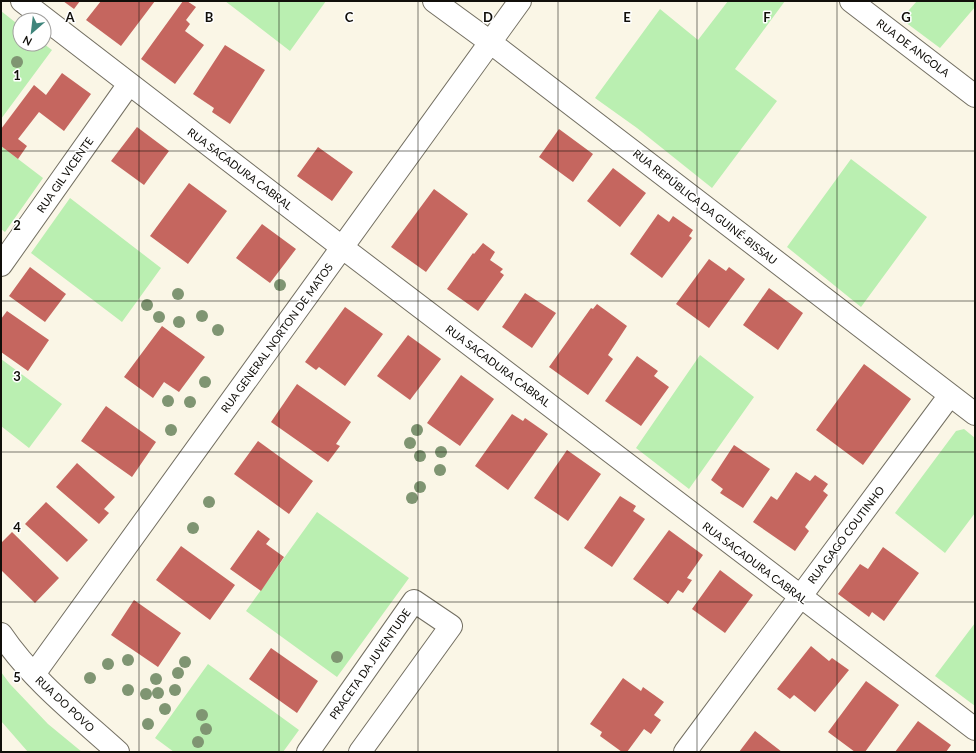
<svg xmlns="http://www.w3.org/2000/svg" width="976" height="753" font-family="Lato,sans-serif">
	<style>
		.green { fill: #baefb1 }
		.building { fill: #c5665f }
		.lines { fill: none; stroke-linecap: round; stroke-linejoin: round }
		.minor-casing { stroke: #736f62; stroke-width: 24 }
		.minor { stroke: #fff; stroke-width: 22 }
		.tree { fill: #7f9572 }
		.grid { fill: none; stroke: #110f0a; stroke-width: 1; stroke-opacity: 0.55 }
		.labels { text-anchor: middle; stroke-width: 3; stroke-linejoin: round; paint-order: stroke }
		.street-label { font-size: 11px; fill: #110f0a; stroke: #fff }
		.grid-label { font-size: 13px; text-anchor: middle; font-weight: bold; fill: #110f0a; stroke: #fff; stroke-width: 3; stroke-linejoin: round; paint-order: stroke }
	</style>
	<rect width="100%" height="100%" fill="#faf6e6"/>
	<!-- green -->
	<path class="green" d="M225 1H326L290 51Z
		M728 1H785L735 69 777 101 712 188 637 128 595 98 660 9 698 40Z
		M917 1H975V7L940 48 901 19Z
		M1 11 20 26V44H44L52 50 1 119Z
		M1 146 43 178 5 232 1 229Z
		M851 159 927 217 861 307 787 247Z
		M70 198 161 268 122 322 31 253Z
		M700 355 754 397 689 489 636 448Z
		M1 359 62 404 29 448 1 426Z
		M964 429 975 438V513L945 553 895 513 956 431Z
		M317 512 409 578 337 677 246 611Z
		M975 623V706L935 676Z
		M208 664 299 730 283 752H174L155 738Z
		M1 672 10 684 48 724 82 752H28L1 721Z"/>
	<!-- building -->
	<path class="building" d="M63 1H80L74 9Z
		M101 1H155L121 46 86 20Z
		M183 1H187L196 7 186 20 190 24 185 31 204 45 175 84 141 59Z
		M225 45 265 70 230 124 212 112 214 108 193 94Z
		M62 73 91 94 64 131 39 112 18 139 27 146 18 159 1 146V129L34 85 46 95Z
		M137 127 169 151 144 185 111 161Z
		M559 129 593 154 573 182 539 157Z
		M318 147 353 172 332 201 297 176Z
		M613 168 646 193 620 227 587 201Z
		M189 183 227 211 188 264 150 236Z
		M434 189 468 214 426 272 391 247Z
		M658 214 669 222 673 216 693 230 689 236 692 238 662 278 630 254Z
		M262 224 296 249 270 283 236 258Z
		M483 243 495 252 490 260 503 269 500 272 504 275 478 311 447 289 473 253 474 254Z
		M709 259 726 271 729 267 745 279 709 328 676 304Z
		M30 267 66 294 45 322 9 296Z
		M769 288 803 313 778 350 743 325Z
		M525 293 556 313 532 348 502 327Z
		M597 304 627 326 608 355 613 359 588 395 549 367 591 308 593 309Z
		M345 307 383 334 345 386 319 367 316 370 305 362Z
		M7 311 49 340 28 371 1 352V319Z
		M162 326 205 357 179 392 164 382 153 398 124 377Z
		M408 335 441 359 410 400 377 376Z
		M637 356 658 371 654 376 669 387 641 426 605 401Z
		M864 364 911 399 863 465 816 430Z
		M461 375 494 399 460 446 427 423Z
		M297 384 351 422 336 444 340 446 328 462 271 422Z
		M106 406 156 442 132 477 81 441Z
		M512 414 523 421 525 418 548 434 508 490 475 466Z
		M258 441 313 481 289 514 234 474Z
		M734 445 770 469 743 508 720 493 723 489 711 480Z
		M567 450 601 474 568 521 534 498Z
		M77 463 115 497 104 509 109 513 99 524 56 487Z
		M796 472 810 481 815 475 828 484 823 491 828 495 805 527 809 531 795 551 753 522 771 496 777 500Z
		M620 496 636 506 633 511 645 519 612 567 584 548Z
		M46 502 88 540 67 562 25 524Z
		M258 530 270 539 266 544 284 557 261 591 230 569Z
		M669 530 703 555 687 578 692 580 683 593 678 590 668 604 633 579Z
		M12 532 59 578 35 603 1 570V543Z
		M181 546 235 585 210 620 156 580Z
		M883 547 919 573 884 621 872 612 869 617 838 594 860 564 868 569Z
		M720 570 753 595 725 633 692 609Z
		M134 600 181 633 158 667 111 635Z
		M811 646 829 661 832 658 849 670 815 712 794 695 790 699 777 689Z
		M271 648 318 681 297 713 249 679Z
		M623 678 641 691 643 687 664 702 654 715 661 720 651 734 644 729 627 752H622L600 736 602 732 590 724Z
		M866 681 899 705 865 752H855L828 732Z
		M918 721 951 745 946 752H895Z
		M755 731 782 752H739Z"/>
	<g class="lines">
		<!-- minor casing -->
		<g class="minor-casing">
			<path id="minor" d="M22 1 343 248 975 729
				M434 1 490 42 975 414
				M851 1 975 96
				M1 265 129 84
				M1 634C32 680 77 715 118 752
				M34 674 520 1
				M308 752 414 601 451 626 360 752
				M685 752 950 395"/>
		</g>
		<!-- minor -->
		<use href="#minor" class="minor"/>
	</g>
	<!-- trees -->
	<g class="tree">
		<circle cx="17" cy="62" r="6"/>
		<circle cx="280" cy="285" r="6"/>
		<circle cx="178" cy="294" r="6"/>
		<circle cx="147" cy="305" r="6"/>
		<circle cx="202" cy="316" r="6"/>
		<circle cx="159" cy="317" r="6"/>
		<circle cx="179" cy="322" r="6"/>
		<circle cx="218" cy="330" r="6"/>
		<circle cx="205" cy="382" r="6"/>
		<circle cx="168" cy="401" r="6"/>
		<circle cx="190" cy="402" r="6"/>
		<circle cx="171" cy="430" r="6"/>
		<circle cx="417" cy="430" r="6"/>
		<circle cx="410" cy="443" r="6"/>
		<circle cx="441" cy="452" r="6"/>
		<circle cx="420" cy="456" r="6"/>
		<circle cx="440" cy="470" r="6"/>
		<circle cx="420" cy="487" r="6"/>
		<circle cx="412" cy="498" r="6"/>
		<circle cx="209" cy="502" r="6"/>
		<circle cx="193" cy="528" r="6"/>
		<circle cx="337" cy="657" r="6"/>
		<circle cx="128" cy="660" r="6"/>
		<circle cx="185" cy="662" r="6"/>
		<circle cx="108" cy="664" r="6"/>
		<circle cx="178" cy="673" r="6"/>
		<circle cx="90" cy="678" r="6"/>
		<circle cx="156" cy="679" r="6"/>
		<circle cx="128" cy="690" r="6"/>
		<circle cx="175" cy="690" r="6"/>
		<circle cx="158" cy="693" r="6"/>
		<circle cx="146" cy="694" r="6"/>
		<circle cx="165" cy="709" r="6"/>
		<circle cx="202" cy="715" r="6"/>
		<circle cx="148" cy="724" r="6"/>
		<circle cx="206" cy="729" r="6"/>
		<circle cx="198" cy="742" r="6"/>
	</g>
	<!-- grid -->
	<path class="grid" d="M139 1V752M279 1V752M418 1V752M558 1V752M697 1V752M837 1V752M1 151H975M1 301H975M1 452H975M1 602H975"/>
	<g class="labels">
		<!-- street labels -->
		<g class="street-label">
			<text transform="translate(913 48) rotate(37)" y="4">RUA DE ANGOLA</text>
			<text transform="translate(240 169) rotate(37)" y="4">RUA SACADURA CABRAL</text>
			<text transform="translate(65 175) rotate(-55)" y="4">RUA GIL VICENTE</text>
			<text transform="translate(705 207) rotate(38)" y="4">RUA REPÚBLICA DA GUINÉ-BISSAU</text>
			<text transform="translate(277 338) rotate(-54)" y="4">RUA GENERAL NORTON DE MATOS</text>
			<text transform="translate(498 366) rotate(37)" y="4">RUA SACADURA CABRAL</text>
			<text transform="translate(846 535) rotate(-53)" y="4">RUA GAGO COUTINHO</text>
			<text transform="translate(755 563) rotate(37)" y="4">RUA SACADURA CABRAL</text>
			<text transform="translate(370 664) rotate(-55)" y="4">PRACETA DA JUVENTUDE</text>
			<text transform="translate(65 704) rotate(43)" y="4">RUA DO POVO</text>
		</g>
	</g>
	<g class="grid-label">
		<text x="70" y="22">A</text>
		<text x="209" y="22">B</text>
		<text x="349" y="22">C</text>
		<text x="488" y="22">D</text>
		<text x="627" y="22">E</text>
		<text x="767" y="22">F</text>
		<text x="906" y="22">G</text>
		<text x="17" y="80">1</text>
		<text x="17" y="230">2</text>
		<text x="17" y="381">3</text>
		<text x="17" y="532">4</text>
		<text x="17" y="682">5</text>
	</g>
	<!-- border -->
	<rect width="976" height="753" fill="none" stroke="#110f0a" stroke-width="4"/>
	<!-- north arrow -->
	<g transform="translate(32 32) rotate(208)"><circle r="19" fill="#ffffff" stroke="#a09f9d"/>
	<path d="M0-3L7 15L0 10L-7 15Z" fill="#3f857b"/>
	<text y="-6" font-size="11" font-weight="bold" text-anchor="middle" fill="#110f0a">N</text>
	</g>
</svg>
